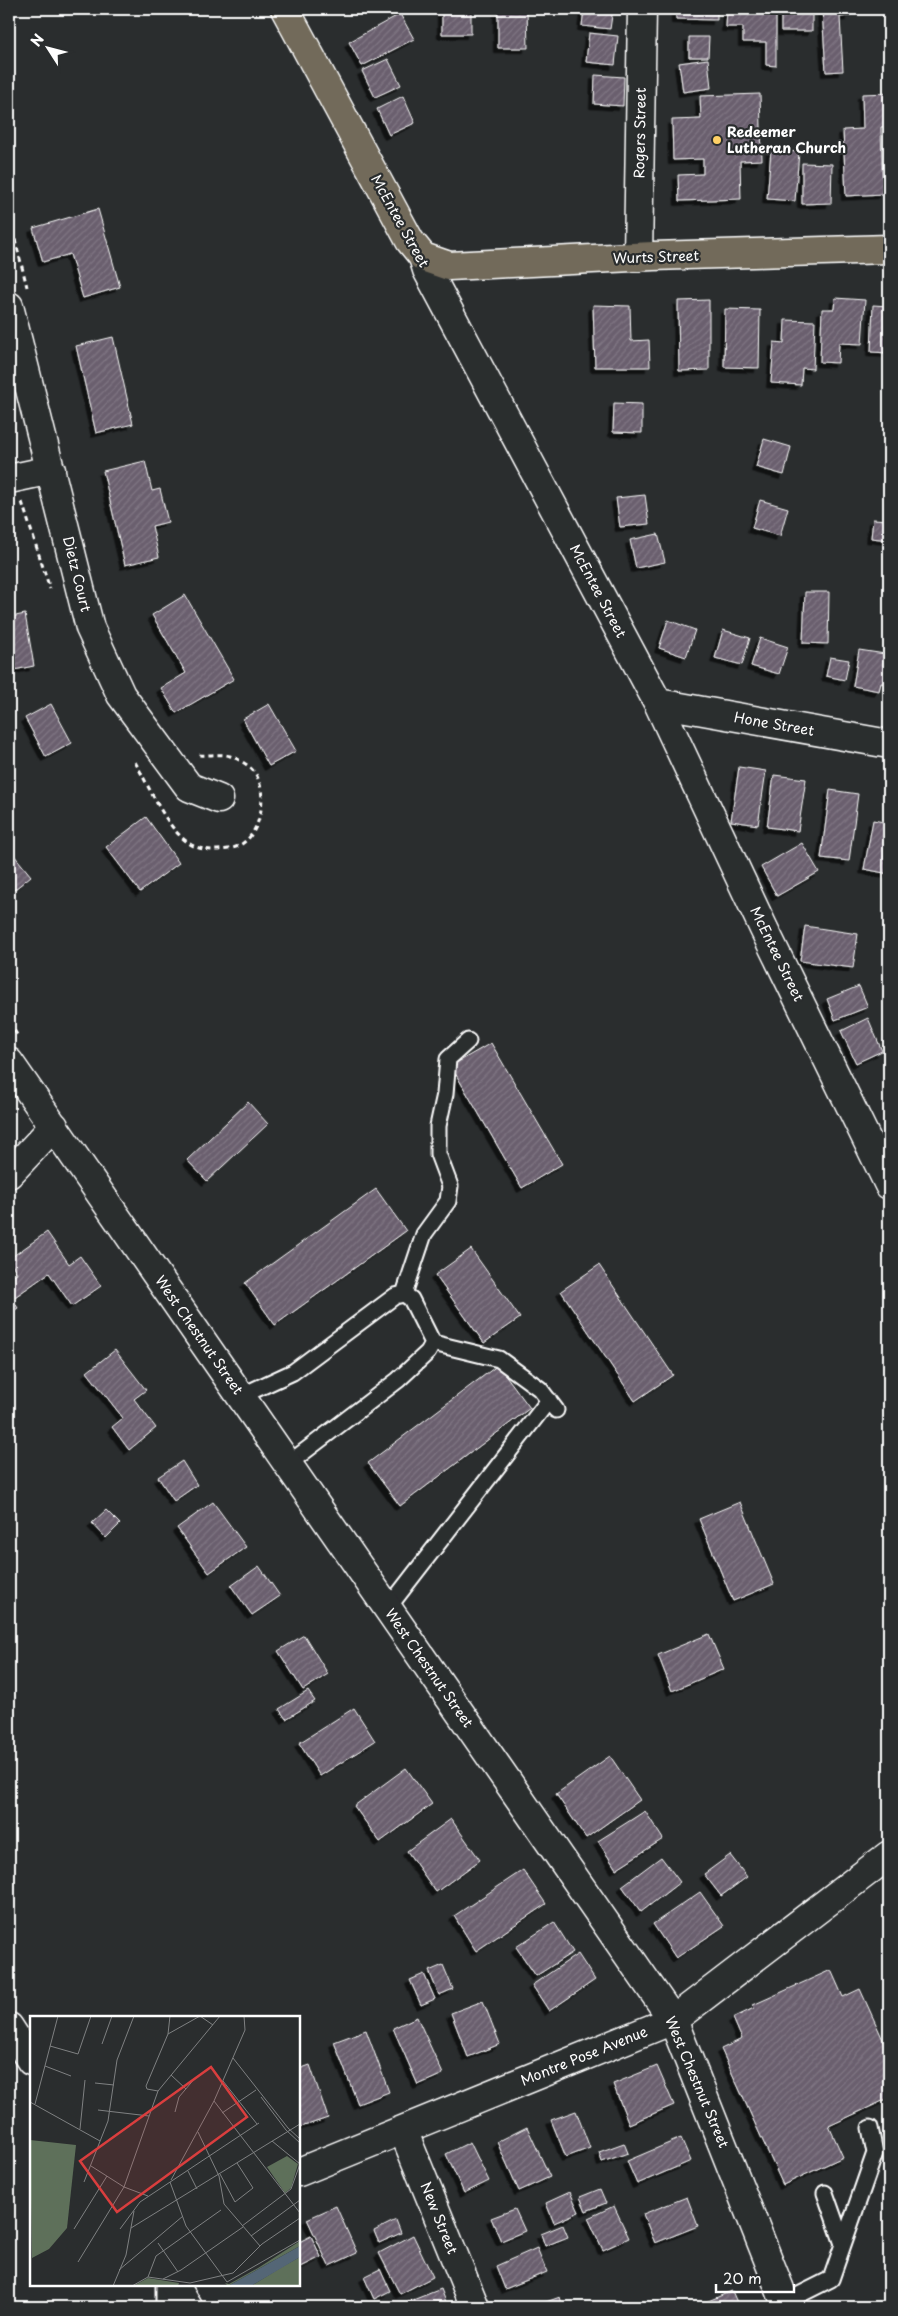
<svg xmlns="http://www.w3.org/2000/svg" width="898" height="2316" font-family="'Playpen Sans',sans-serif">
	<style>
		.building { fill: url(#building-hatch); stroke: #fff; filter: url(#shadow) }
		.lines { fill: none; stroke-linecap: round; stroke-linejoin: round }
		.lane-casing { stroke: #fff; stroke-width: 19 }
		.street-casing { stroke: #fff; stroke-width: 31 }
		.highway-casing { stroke: #fff; stroke-width: 31 }
		.path { stroke: #fff; stroke-width: 3; stroke-dasharray: 5 4; stroke-linecap: butt }
		.lane { stroke: #2a2d2e; stroke-width: 15 }
		.street { stroke: #2a2d2e; stroke-width: 28 }
		.highway { stroke: #726b5a; stroke-width: 28 }
		.poi-dot { fill: #ffd166; stroke: #2a2d2e; stroke-width: 2 }
		.labels { text-anchor: middle; stroke-width: 4.5; stroke-linejoin: round; paint-order: stroke }
		.poi-label { font-size: 14px; font-weight: bold; fill: #fff; stroke: #2a2d2e; text-anchor: start }
		.street-label { font-size: 14px; fill: #fff; stroke: #2a2d2e }
		.inset-road { fill: none; stroke: #7f8182; stroke-width: 1 }
		.view { fill: #da3e3e; fill-opacity: 0.15; stroke: #da3e3e; stroke-width: 2.5 }
		.inset-edge { fill: none; stroke: #fff; stroke-width: 2.5 }
	</style>
	<defs>
		<pattern id="building-hatch" width="6" height="6" patternUnits="userSpaceOnUse" patternTransform="scale(1.25)"><rect width="6" height="6" fill="#6a5f6e"/><path d="M-1 1l2-2M0 6l6-6M5 7l2-2" fill="none" stroke="#807784"/></pattern>
		<filter id="shadow"><feDropShadow dx="-4.5" dy="4.5" stdDeviation="0" flood-color="#0009"/></filter>
	</defs>
	<rect width="100%" height="100%" fill="#2a2d2e"/>
	<filter id="ink" filterUnits="userSpaceOnUse"><feTurbulence type="fractalNoise" baseFrequency=".02" numOctaves="2"/><feDisplacementMap in="SourceGraphic" scale="10" xChannelSelector="R" yChannelSelector="G"/><feConvolveMatrix kernelMatrix="1 2 1 2 8 2 1 2 1" color-interpolation-filters="sRGB"/></filter>
	<g filter="url(#ink)">
		<!-- building -->
		<path class="building" d="M442 9H471V34H442Z
			M498 9H527L528 48H498Z
			M584 9H613L610 29 582 26Z
			M676 9H717V20L676 19Z
			M727 9H776V66L766 65V42H743V27H726Z
			M781 9H812V31H781Z
			M822 9H849L850 16 840 17 843 71 826 72Z
			M400 14 414 39 362 66 349 42Z
			M589 33 618 36 615 65 586 62Z
			M689 37H709L708 57H689Z
			M388 59 401 85 375 97 362 71Z
			M708 59 711 88 683 92 679 63Z
			M595 75 624 77 623 106 594 104Z
			M889 93V126L881 127 883 194 846 196 843 130 863 129 862 94Z
			M760 94 762 160 740 161 741 199 679 201 678 175 703 174V159L673 160 672 120 701 119 700 96Z
			M403 96 415 123 389 135 377 109Z
			M771 150 799 152 795 201 767 199Z
			M802 163 832 164 831 203 802 204Z
			M98 209 120 287 83 298 70 254 43 262 33 228Z
			M835 298 865 300 862 344 839 343 838 363 820 362 822 309H834Z
			M709 300V370L679 371 678 301Z
			M593 305 630 306 631 341 649 340 650 367H595Z
			M873 305 889 306V353L871 352Z
			M725 309 760 310 759 368 724 367Z
			M785 320 815 321 813 369 802 368 801 385 771 383 774 342 784 343Z
			M113 337 133 424 96 433 76 346Z
			M614 403 642 404V433L613 432Z
			M764 439 791 447 784 475 756 467Z
			M145 461 152 491 160 489 168 522 152 526 159 557 125 565 103 471Z
			M645 495 649 524 620 527 616 498Z
			M760 500 788 508 780 536 752 528Z
			M873 519 889 520V540L871 538Z
			M658 534 665 562 636 568 630 540Z
			M805 592H829L828 644 803 643Z
			M185 595 234 679 176 713 161 688 186 673 152 615Z
			M9 604 11 617 25 614 34 666 9 671Z
			M668 620 695 630 686 657 659 648Z
			M723 630 750 638 742 665 715 658Z
			M760 638 788 647 779 674 751 666Z
			M859 650 885 654 883 666 889 667V684L881 683 879 691 853 686Z
			M830 657 849 660 845 680 826 676Z
			M51 704 72 743 46 757 25 718Z
			M269 704 296 751 269 766 243 719Z
			M739 767 766 771 758 825 731 821Z
			M774 775 806 779 798 831 767 827Z
			M830 790 858 794 849 861 821 858Z
			M146 817 179 863 140 892 106 847Z
			M873 820 889 823V874L864 869Z
			M802 843 819 872 777 896 761 867Z
			M9 849 31 876 9 894Z
			M805 926 858 934 853 968 800 961Z
			M859 986 868 1007 835 1020 827 999Z
			M868 1018 882 1051 856 1063 841 1031Z
			M491 1043 562 1164 522 1188 451 1066Z
			M248 1102 268 1124 207 1181 187 1160Z
			M376 1189 406 1231 275 1325 245 1283Z
			M47 1232 69 1264 80 1256 101 1286 72 1306 49 1273 12 1299 18 1308 9 1314V1278L17 1273 9 1259Z
			M471 1249 520 1318 484 1343 435 1275Z
			M599 1265 673 1375 635 1401 561 1291Z
			M115 1350 146 1390 134 1399 156 1428 129 1450 112 1427 123 1418 87 1372Z
			M498 1365 530 1408 400 1506 368 1463Z
			M182 1461 197 1485 174 1501 158 1477Z
			M213 1502 246 1547 209 1573 177 1528Z
			M740 1502 774 1584 733 1601 699 1519Z
			M106 1510 120 1524 106 1538 92 1523Z
			M259 1566 280 1596 252 1615 231 1586Z
			M709 1634 724 1669 672 1691 658 1655Z
			M304 1635 328 1674 303 1690 278 1651Z
			M308 1691 315 1701 286 1719 279 1709Z
			M354 1708 375 1741 320 1776 299 1743Z
			M610 1756 640 1800 586 1838 556 1794Z
			M406 1768 432 1804 380 1842 354 1806Z
			M645 1811 663 1839 616 1869 598 1841Z
			M451 1819 480 1860 436 1892 407 1851Z
			M730 1855 747 1877 721 1896 704 1874Z
			M661 1857 680 1882 641 1912 622 1886Z
			M523 1870 546 1904 476 1951 454 1916Z
			M700 1892 724 1926 676 1958 653 1924Z
			M554 1922 573 1952 536 1976 516 1947Z
			M578 1954 595 1980 549 2011 532 1985Z
			M443 1965 453 1989 439 1995 429 1971Z
			M831 1970 843 1997 860 1989 889 2053V2098L829 2126 843 2157 783 2185 721 2049 742 2039 733 2018 754 2008 753 2005Z
			M424 1974 435 1999 421 2005 410 1980Z
			M483 2001 500 2044 468 2057 451 2013Z
			M417 2017 443 2074 418 2085 393 2028Z
			M366 2030 389 2092 358 2104 334 2042Z
			M310 2065 328 2118 301 2127 299 2119V2069Z
			M657 2066 674 2105 629 2124 613 2084Z
			M576 2111 590 2148 566 2157 551 2120Z
			M527 2127 550 2177 519 2191 497 2142Z
			M681 2138 691 2161 637 2184 627 2161Z
			M470 2142 489 2181 464 2193 446 2154Z
			M624 2143 628 2153 602 2162 599 2152Z
			M600 2189 606 2203 586 2211 580 2197Z
			M570 2192 579 2212 554 2223 546 2203Z
			M687 2197 698 2226 655 2243 643 2214Z
			M336 2206 357 2253 329 2266 307 2219Z
			M614 2206 629 2238 603 2250 588 2218Z
			M515 2209 525 2231 501 2241 491 2218Z
			M396 2220 401 2233 379 2243 374 2231Z
			M563 2225 568 2237 545 2246 541 2234Z
			M413 2235 433 2277 400 2294 379 2253Z
			M311 2236 321 2257 299 2268V2242Z
			M537 2248 547 2272 505 2289 496 2266Z
			M380 2269 390 2291 374 2299 364 2277Z
			M441 2289 448 2307H395Z
			M732 2291 739 2307H694Z
			M560 2297 563 2307H532Z"/>
		<g class="lines">
			<!-- lane casing -->
			<g class="lane-casing">
				<path id="lane" d="M404 1294 424 1234 448 1201 450 1186 438 1154V1126L445 1094 448 1059 468 1041
					M433 1343 499 1359 540 1389 556 1410
					M241 1396 293 1372 395 1296 404 1294 411 1299 433 1343 428 1352 398 1380 288 1464
					M388 1608 549 1400
					M825 2193 843 2244
					M164 2285V2307
					M785 2302 831 2279 875 2153 870 2128"/>
			</g>
			<!-- street casing -->
			<g class="street-casing">
				<path id="street" d="M423 257 427 270 658 703 764 929 889 1185
					M638 257 642 9
					M9 306 90 628 121 695 189 787 219 799
					M9 479 51 470
					M658 703 889 744
					M9 1062 673 2020 787 2307
					M9 1174 54 1126
					M9 2027 31 2061
					M403 2130 475 2307
					M299 2172 673 2020 889 1855
					M175 2285 188 2307"/>
			</g>
			<!-- highway casing -->
			<g class="highway-casing">
				<path id="highway" d="M285 9 410 241 423 257 449 266 653 256 889 249"/>
			</g>
			<!-- path -->
			<path class="path" d="M9 233 15 239 27 287
				M22 502 50 589
				M135 762C149 786 164 824 186 841 194 848 205 850 214 850 222 850 234 849 240 845 262 833 268 792 255 773 249 765 239 759 230 756 221 753 209 756 199 755
				M9 1023 18 1036"/>
			<!-- lane -->
			<use href="#lane" class="lane"/>
			<!-- street -->
			<use href="#street" class="street"/>
			<!-- highway -->
			<use href="#highway" class="highway"/>
		</g>
	</g>
	<!-- markers -->
	<circle class="poi-dot" cx="717" cy="140" r="5"/>
	<g class="labels">
		<!-- poi labels -->
		<g class="poi-label">
			<text x="727" y="137">Redeemer<tspan x="727" dy="16">Lutheran Church</tspan></text>
		</g>
		<!-- street labels -->
		<g class="street-label">
			<text transform="translate(640 133) rotate(-89)" y="5">Rogers Street</text>
			<text transform="translate(400 221) rotate(61)" y="5">McEntee Street</text>
			<text transform="translate(656 257) rotate(-2)" y="5">Wurts Street</text>
			<text transform="translate(77 574) rotate(76)" y="5">Dietz Court</text>
			<text transform="translate(598 591) rotate(62)" y="5">McEntee Street</text>
			<text transform="translate(774 724) rotate(10)" y="5">Hone Street</text>
			<text transform="translate(777 954) rotate(64)" y="5">McEntee Street</text>
			<text transform="translate(199 1335) rotate(55)" y="5">West Chestnut Street</text>
			<text transform="translate(429 1668) rotate(55)" y="5">West Chestnut Street</text>
			<text transform="translate(584 2056) rotate(-22)" y="5">Montre Pose Avenue</text>
			<text transform="translate(697 2082) rotate(67)" y="5">West Chestnut Street</text>
			<text transform="translate(439 2218) rotate(68)" y="5">New Street</text>
		</g>
	</g>
	<!-- overview -->
	<g transform="translate(30 2016)">
		<rect width="270" height="270" fill="#2a2d2e"/>
		<path d="M270 241V270H221L252 251Z" fill="#5e705a"/>
		<path d="M0 124 46 129 37 212 19 233 2 242Z" fill="#5e705a"/>
		<path d="M257 140 268 148 261 172 255 177 237 151ZM270 225V230L198 270 195 267 199 268 228 252ZM118 262 149 267 148 270H103Z" fill="#5e705a"/>
		<path d="M270 230V241L221 270H198Z" fill="#546676"/>
		<path class="inset-road" d="M214 0 215 14 184 85 270 197M138 18 170 0 183 9M72 28 82 0M20 30 48 38 61 0M203 42 258 112 270 123M15 50 41 60M141 59 156 73M193 65 227 108M65 67 84 69M128 75 117 73 116 70 138 18 140 0M231 81 256 114 270 127M0 86 70 125M5 88 28 0M68 94 119 100M145 96 149 81 166 61M192 97 226 74M50 113 55 64M168 116 189 160 194 188 230 230M242 125 270 148M61 150 94 171 118 180M158 155 167 173M190 158 205 186 223 172 207 147M141 164 184 85M54 166 78 105 87 44 104 0M140 166 156 210 197 266 270 224M212 210 261 173 270 148M101 212 270 108M44 213 77 160M90 213 110 186 229 107M221 220 270 184M128 227 148 256M48 246 94 171 128 75 190 0M89 254 153 200M118 261 126 240 191 194M133 263 151 254 213 211M83 270 96 239 104 195M102 270 118 261 160 267 203 257 232 228 270 202"/>
		<path class="view" d="M181 51 217 101 87 196 50 145Z"/>
		<rect width="270" height="270" class="inset-edge"/>
	</g>
	<!-- margin -->
	<rect width="898" height="2316" fill="none" stroke="#2a2d2e" stroke-width="30"/>
	<rect x="15" y="15" width="868" height="2286" fill="none" stroke="#fff" stroke-width="2" filter="url(#ink)"/>
	<!-- north arrow -->
	<g transform="translate(48 48) rotate(306)" stroke="#2a2d2e" stroke-width="4" paint-order="stroke">
	<path d="M0-4L9 19L0 12L-9 19Z" fill="#ffffff"/>
	<text y="-8" font-size="14" font-weight="bold" text-anchor="middle" fill="#ffffff">N</text>
	</g>
	<!-- scale -->
	<path d="M716 2284v8h78v-8" fill="none" stroke="#ffffff" stroke-width="2.5"/>
	<text x="723" y="2284" font-size="15" fill="#ffffff" stroke="#2a2d2e" stroke-width="4" paint-order="stroke">20 m</text>
</svg>
